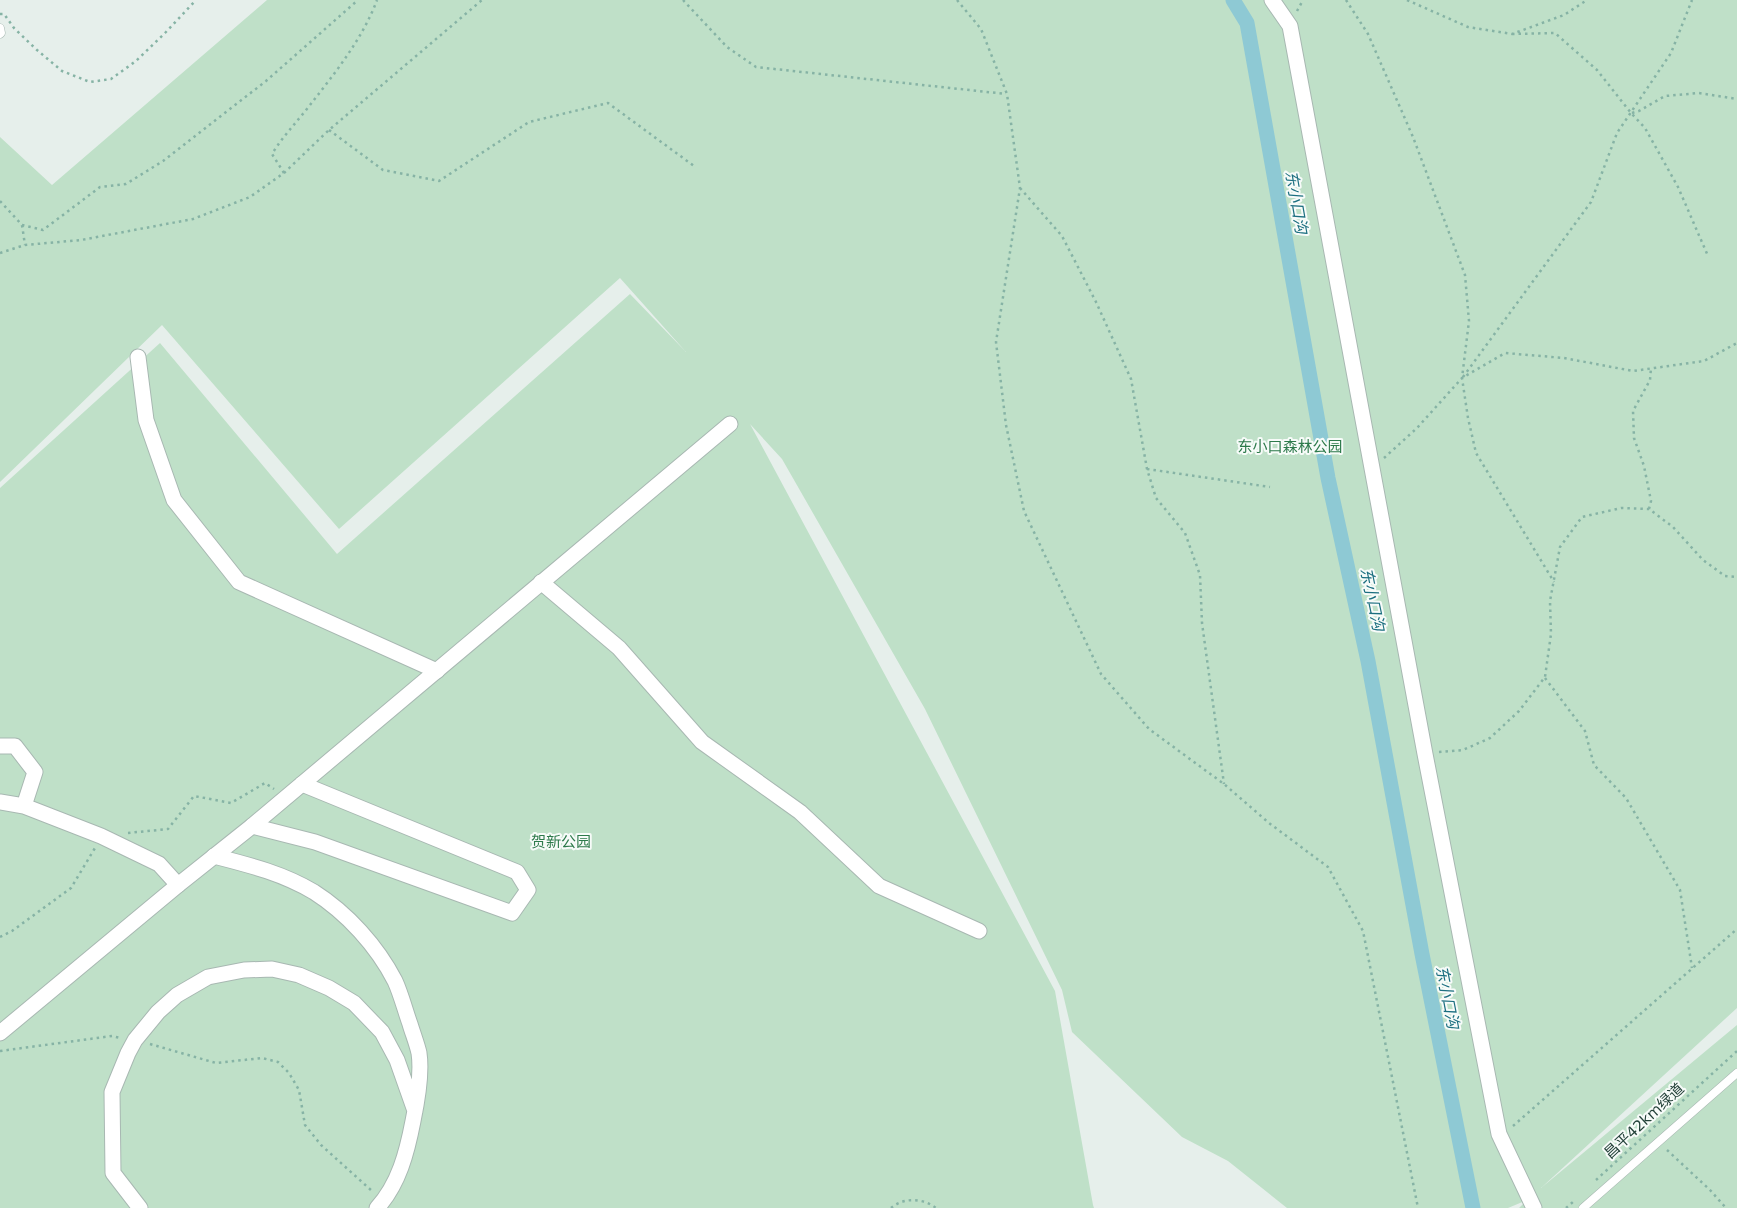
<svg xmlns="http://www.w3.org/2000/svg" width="1737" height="1208" font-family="'DejaVu Sans','Noto Sans SC',sans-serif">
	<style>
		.park { fill: #bfe0c8 }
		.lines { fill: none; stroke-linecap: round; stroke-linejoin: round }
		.canal { stroke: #8ec9d4; stroke-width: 15 }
		.service-casing { stroke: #a8b8b2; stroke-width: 9 }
		.minor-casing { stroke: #a8b8b2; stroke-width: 17 }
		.tertiary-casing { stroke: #a8b8b2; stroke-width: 17 }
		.path { stroke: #86b3a5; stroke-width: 2.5; stroke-dasharray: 2.5 4; stroke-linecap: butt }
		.service { stroke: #fff; stroke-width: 8 }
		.minor { stroke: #fff; stroke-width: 15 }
		.tertiary { stroke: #fff; stroke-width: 15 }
		.labels { text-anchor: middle; stroke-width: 4; stroke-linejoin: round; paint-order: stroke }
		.park-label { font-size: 15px; fill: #2d7a4b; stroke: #f7fbf9 }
		.street-label { font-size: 15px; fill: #24423a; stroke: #f7fbf9 }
		.water-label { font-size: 16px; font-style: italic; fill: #1c6f80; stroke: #f7fbf9 }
	</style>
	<rect width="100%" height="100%" fill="#e6efeb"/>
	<!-- park -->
	<path class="park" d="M267 0H1737V1008L1541 1188 1737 1025V1208H1519L1527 1200 1508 1208H1287L1228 1161 1182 1137 1072 1032 1062 990 925 709 782 459 750 424 1055 991 1093 1205 1094 1208H0V488L160 343 337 554 630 294 686 352 620 278 339 529 162 325 0 482V137L52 185Z"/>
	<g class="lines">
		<!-- canal -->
		<path class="canal" d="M1233 0 1247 23 1328 478 1368 661 1422 954 1473 1208"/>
		<!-- service casing -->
		<g class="service-casing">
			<path id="service" d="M0 28 1 33 0 34
				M1583 1208 1737 1073"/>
		</g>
		<!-- minor casing -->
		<g class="minor-casing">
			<path id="minor" d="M1272 0 1290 26 1425 754 1499 1134 1534 1208
				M138 357 146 420 174 500 239 582 437 671
				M541 582 619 648 702 742 800 812 879 886 979 931
				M0 746H15L35 772 24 806
				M0 802 24 806 101 836 159 864 178 885
				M252 826 315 842 512 913 528 890 517 872 302 784
				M214 856C249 865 282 873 314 892 347 913 377 946 395 981 401 994 405 1010 410 1024 413 1034 417 1044 419 1053 422 1073 417 1102 413 1121 407 1152 399 1184 377 1208
				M140 1208 113 1173 112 1092 128 1053 135 1040 158 1012 177 995 208 977 244 970 272 969 299 975 329 988 354 1003 382 1032 397 1060 415 1111"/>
		</g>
		<!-- tertiary casing -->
		<g class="tertiary-casing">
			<path id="tertiary" d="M0 1033 178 885 252 826 730 424"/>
		</g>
		<!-- path -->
		<path class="path" d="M683 0 727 47 756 67 1006 94
			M957 0 981 29 1007 94 1020 188 996 342 1006 425 1024 511 1101 674 1149 729 1224 784 1269 823 1328 867 1363 931 1418 1208
			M1346 0 1368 34 1413 137 1465 275 1469 321 1462 378 1468 418 1476 453 1554 582
			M1407 0 1468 27 1512 34 1564 15 1587 0
			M1297 11 1303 0
			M0 14H4L14 28 37 50 62 71 90 82 111 79 136 61 165 33 196 0
			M1512 34 1555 33 1597 70 1631 113 1645 128 1678 187 1708 256
			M1632 113 1639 111 1665 96 1699 93 1737 99
			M329 130 383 170 439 181 529 122 608 103 694 166
			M284 173 272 154C283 136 297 122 310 105 335 73 363 38 377 0
			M1020 188 1062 236 1096 302 1131 379 1147 469 1156 498 1185 533 1200 575 1202 623 1224 784
			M0 201 22 225 43 230 100 187 126 184 163 161 266 81 358 0
			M22 225 25 245
			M0 253 25 245 81 240 193 219 250 197 284 173 329 130 482 0
			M1463 377 1591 202 1617 133 1671 53 1692 0
			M1384 458 1417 428 1462 378 1505 353 1564 358 1633 371 1704 361 1737 343
			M1147 469 1270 487
			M1649 509 1651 501 1644 466 1634 438 1633 411 1650 380 1651 368
			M1545 678 1585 731 1594 765 1626 798 1680 890 1692 968
			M1439 752 1463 750 1490 738 1519 711 1545 677 1551 634 1550 601 1560 547 1582 517 1621 508 1649 509 1673 527 1703 560 1725 576 1737 577
			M128 833 168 829 194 796 231 803 265 783 274 789
			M0 937 12 931 71 888 95 848
			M150 1044 216 1063 262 1058 278 1062 289 1073 299 1090 305 1125 321 1145 372 1191
			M0 1051 112 1036 120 1038
			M1513 1126 1737 929
			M1667 1150 1710 1190 1726 1208
			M1596 1180 1737 1051
			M891 1208C904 1197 923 1198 936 1208
			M1566 1208 1574 1201"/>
		<!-- service -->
		<use href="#service" class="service"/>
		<!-- minor -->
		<use href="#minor" class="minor"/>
		<!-- tertiary -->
		<use href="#tertiary" class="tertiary"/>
	</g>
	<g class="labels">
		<!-- park labels -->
		<g class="park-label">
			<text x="1290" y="452">东小口森林公园</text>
			<text x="561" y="847">贺新公园</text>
		</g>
		<!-- street labels -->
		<g class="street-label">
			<text transform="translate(1644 1121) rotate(-43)" y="5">昌平42km绿道</text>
		</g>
		<!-- water labels -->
		<g class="water-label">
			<text transform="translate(1297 202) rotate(80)" y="6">东小口沟</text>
			<text transform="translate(1373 599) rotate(78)" y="6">东小口沟</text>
			<text transform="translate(1448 997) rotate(79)" y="6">东小口沟</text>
		</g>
	</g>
</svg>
